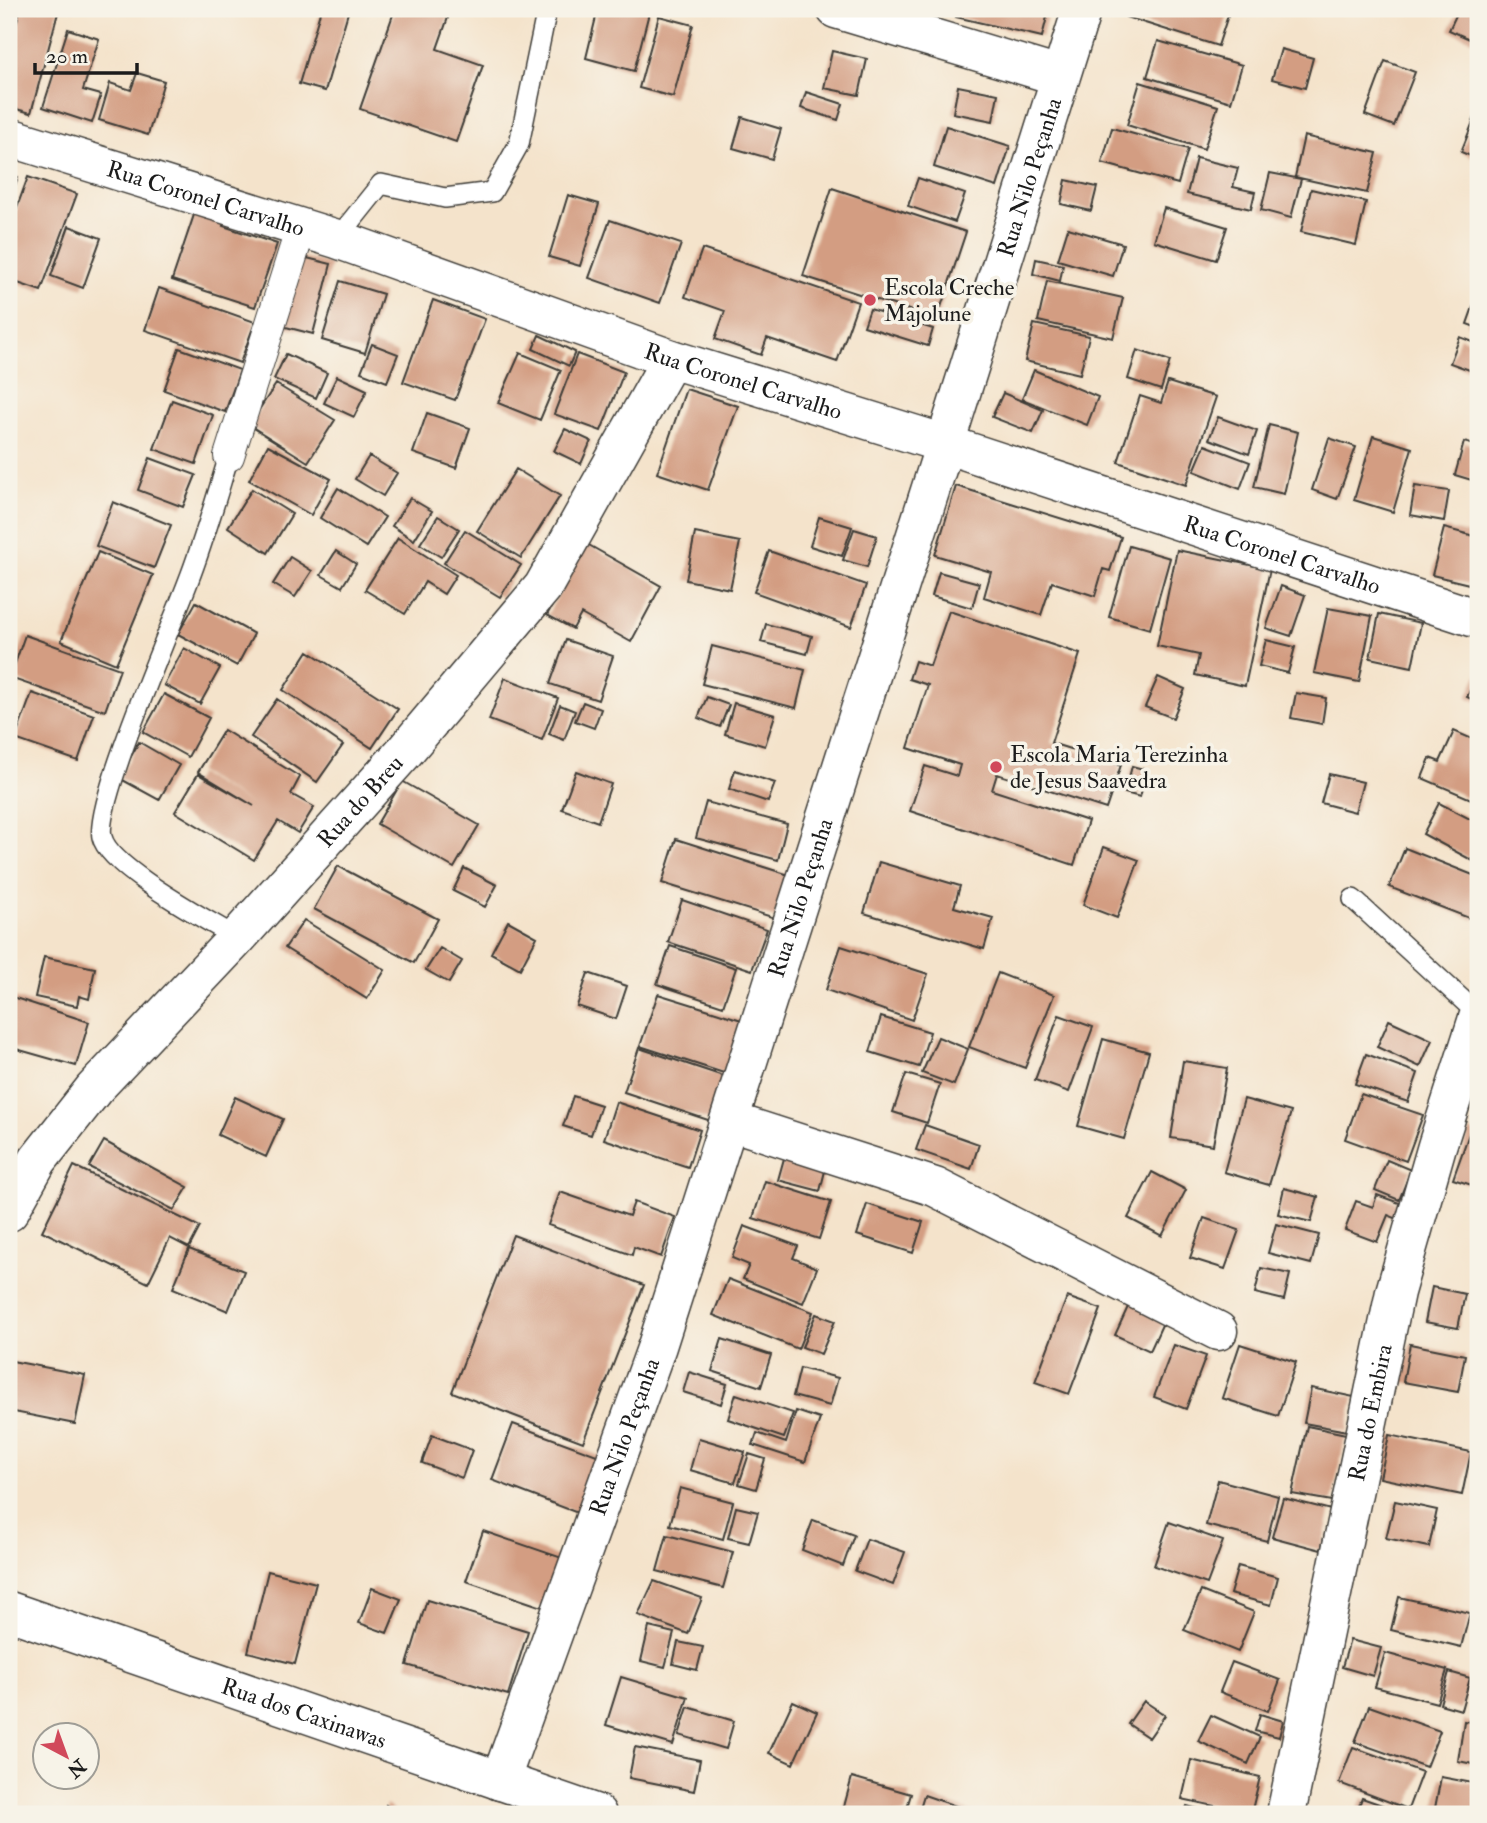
<svg xmlns="http://www.w3.org/2000/svg" width="1487" height="1823" font-family="'IM FELL Double Pica',serif">
	<style>
		.building { fill: #d39d82 }
		.lines { fill: none; stroke-linecap: round; stroke-linejoin: round }
		.service-casing { stroke: #3c3a36; stroke-width: 22 }
		.pedestrian-casing { stroke: #3c3a36; stroke-width: 32 }
		.minor-casing { stroke: #3c3a36; stroke-width: 41 }
		.service { stroke: #fff; stroke-width: 19 }
		.pedestrian { stroke: #fff; stroke-width: 30 }
		.minor { stroke: #fff; stroke-width: 38 }
		.poi-dot { fill: #d1495b; stroke: #f7f3e8; stroke-width: 2.5 }
		.labels { text-anchor: middle; stroke-width: 7; stroke-linejoin: round; paint-order: stroke }
		.street-label { font-size: 23px; fill: #1c1c1c; stroke: #f7f3e8 }
		.poi-label { font-size: 23px; fill: #1c1c1c; stroke: #f7f3e8; text-anchor: start }
	</style>
	<rect width="100%" height="100%" fill="#f7f3e8"/>
	<filter id="ink" filterUnits="userSpaceOnUse"><feTurbulence type="fractalNoise" baseFrequency=".0143" numOctaves="2"/><feDisplacementMap in="SourceGraphic" scale="14" xChannelSelector="R" yChannelSelector="G"/><feConvolveMatrix kernelMatrix="1 2 1 2 8 2 1 2 1" color-interpolation-filters="sRGB"/></filter>
	<filter id="wash" filterUnits="userSpaceOnUse"><feTurbulence type="fractalNoise" baseFrequency=".00686" numOctaves="4" result="noise"/><feDisplacementMap in="SourceGraphic" scale="28" xChannelSelector="R" yChannelSelector="G"/><feGaussianBlur stdDeviation="1.57" result="paint"/><feColorMatrix in="noise" values="0 0 0 0 0 0 0 0 0 0 0 0 0 0 0 0 0 1.4 0 .05"/><feComposite in="paint" operator="in"/></filter>
	<g filter="url(#wash)">
		<rect width="100%" height="100%" fill="#f4e3cb"/>
		<g id="blocks">
			<!-- building -->
			<path class="building" d="M20 9H59L31 113 9 107V52Z
				M321 9H349L325 91 299 84Z
				M395 9H451L437 49 483 65 456 142 360 109Z
				M598 9H650L634 71 586 58Z
				M958 9H1049L1042 37 956 17Z
				M1128 9H1230L1218 46 1126 17Z
				M1459 9H1478V33L1474 41 1449 30Z
				M659 16 693 25 673 97 639 88Z
				M68 29 99 39 83 90 101 95 92 123 43 107Z
				M1158 41 1242 65 1231 102 1147 77Z
				M1281 49 1313 58 1305 88 1272 79Z
				M832 51 867 59 859 95 824 88Z
				M1385 61 1415 72 1394 126 1365 115Z
				M137 73 164 81 148 135 99 120 110 83 131 90Z
				M1140 82 1218 106 1204 149 1127 125Z
				M958 86 998 94 993 121 953 113Z
				M806 92 843 104 838 120 801 108Z
				M742 117 781 129 772 159 733 148Z
				M1475 117 1478 118V159L1461 152Z
				M946 126 1010 146 997 187 934 167Z
				M1112 128 1188 149 1178 184 1102 163Z
				M1304 136 1377 153 1367 193 1295 177Z
				M1196 158 1238 168 1233 187 1255 192 1251 209 1187 194Z
				M9 173 18 177 9 202Z
				M1270 173 1301 179 1291 218 1261 210Z
				M28 177 77 194 41 291 9 280V229Z
				M918 178 965 194 955 222 908 206Z
				M1066 180 1097 187 1091 211 1061 204Z
				M832 188 966 232 937 319 803 276Z
				M1311 189 1366 202 1356 245 1301 232Z
				M568 195 599 204 580 266 549 257Z
				M197 206 227 215 223 226 277 244 255 307 172 280Z
				M1164 208 1227 227 1216 260 1154 241Z
				M610 220 681 244 660 303 589 278Z
				M69 226 101 238 83 288 51 276Z
				M1068 228 1123 244 1113 276 1058 260Z
				M702 249 858 302 837 362 767 338 761 355 715 339 725 311 685 297Z
				M299 256 331 264 313 334 282 326Z
				M1036 259 1063 265 1060 281 1033 274Z
				M340 281 383 294 365 353 322 340Z
				M1047 281 1123 298 1113 338 1038 321Z
				M159 288 255 322 240 363 145 330Z
				M1478 293V328L1467 324Z
				M433 300 485 319 455 400 403 382Z
				M870 309 933 329 928 346 864 326Z
				M1034 324 1089 336 1080 374 1025 361Z
				M539 335 575 352 569 366 533 349Z
				M1460 337 1478 344V373L1450 363Z
				M372 344 398 354 387 382 361 372Z
				M179 348 240 370 225 412 164 390Z
				M1137 350 1170 361 1161 390 1128 379Z
				M520 353 561 370 540 420 498 403Z
				M286 354 327 373 316 398 274 379Z
				M577 354 624 372 601 431 554 414Z
				M1034 370 1098 397 1087 425 1022 399Z
				M337 376 367 390 354 417 324 403Z
				M1168 382 1216 397 1186 485 1118 462 1140 396 1161 403Z
				M276 384 335 420 308 462 249 425Z
				M686 389 738 406 708 490 657 473Z
				M1003 393 1043 410 1033 433 992 417Z
				M172 400 213 415 196 464 154 449Z
				M427 413 470 428 456 468 413 453Z
				M1218 417 1257 431 1249 454 1209 439Z
				M1269 425 1298 432 1284 494 1254 487Z
				M565 429 591 441 581 464 554 451Z
				M1373 436 1412 448 1393 512 1354 500Z
				M1329 438 1356 447 1337 499 1312 490Z
				M1464 442 1478 446V482L1455 475Z
				M268 445 331 479 311 515 249 480Z
				M1205 445 1250 462 1240 489 1194 471Z
				M369 456 397 473 383 496 355 479Z
				M150 458 196 475 183 507 138 490Z
				M516 469 560 496 521 558 477 531Z
				M956 486 1121 537 1110 571 1103 569 1095 596 1052 582 1041 615 984 597 991 572 935 555Z
				M1415 486 1449 491 1444 521 1410 515Z
				M338 488 385 517 366 547 320 518Z
				M252 489 292 514 268 553 228 527Z
				M410 498 432 511 414 540 392 526Z
				M113 502 171 525 154 568 96 546Z
				M438 516 459 529 441 557 420 544Z
				M819 517 852 527 842 556 810 546Z
				M1444 528 1478 537V568L1474 567 1469 584 1432 575Z
				M854 529 877 536 867 567 843 560Z
				M465 530 521 565 500 597 444 563Z
				M695 533 740 542 730 589 686 580Z
				M398 538 456 575 444 594 425 582 405 614 365 590Z
				M587 544 661 586 631 642 581 614 573 629 547 615Z
				M1129 546 1170 558 1150 629 1109 617Z
				M1177 550 1270 569 1245 686 1195 675 1199 655 1157 646Z
				M336 551 356 564 342 587 321 575Z
				M769 551 866 585 851 627 754 592Z
				M98 552 153 575 116 664 61 641Z
				M290 557 312 571 295 597 273 584Z
				M939 572 979 583 972 608 932 596Z
				M1281 586 1305 595 1291 636 1266 628Z
				M196 602 254 634 237 666 178 634Z
				M1328 608 1372 616 1359 682 1314 673Z
				M949 611 1080 654 1051 743 1121 765 1106 809 997 774 992 790 1088 821 1074 865 910 811 925 766 957 776 960 765 908 748 928 685 909 679 915 661 930 666Z
				M1379 614 1421 623 1412 667 1370 658Z
				M766 624 812 636 807 654 761 642Z
				M25 635 120 669 105 711 10 678Z
				M566 640 613 656 598 700 550 684Z
				M1266 640 1295 647 1288 673 1259 666Z
				M712 646 805 670 796 708 702 684Z
				M184 648 220 668 200 704 164 685Z
				M308 651 398 709 372 748 283 690Z
				M1478 673V702L1467 697Z
				M1158 677 1185 689 1173 718 1145 707Z
				M505 678 558 698 542 740 489 720Z
				M32 693 94 715 78 761 15 739Z
				M1296 693 1326 698 1322 724 1291 718Z
				M164 694 209 718 188 757 143 732Z
				M707 697 729 705 720 727 698 718Z
				M277 699 343 745 317 782 251 737Z
				M583 702 601 709 594 728 575 721Z
				M734 703 775 715 765 746 725 734Z
				M560 705 575 711 564 740 549 734Z
				M1478 723V802L1422 778 1430 758 1440 762 1454 731 1472 739Z
				M224 730 300 777 291 794 314 807 298 833 278 821 254 860 175 812 198 774 254 806 198 772Z
				M139 742 179 765 159 800 119 778Z
				M1132 766 1147 770 1140 797 1125 793Z
				M735 770 775 783 768 802 729 789Z
				M576 771 611 784 598 822 562 809Z
				M1329 774 1363 782 1355 812 1321 803Z
				M402 781 479 825 454 868 377 824Z
				M706 802 787 824 778 860 696 838Z
				M1439 803 1478 823 1477 863 1423 834Z
				M676 839 789 875 775 918 662 883Z
				M1104 847 1139 860 1117 918 1083 905Z
				M1405 848 1478 877V910L1474 920 1389 887Z
				M879 862 960 886 954 907 993 918 984 949 864 913Z
				M338 866 438 919 414 963 314 909Z
				M464 868 497 885 485 907 453 891Z
				M682 900 767 929 752 970 668 942Z
				M304 920 385 970 367 999 285 948Z
				M508 921 537 937 520 969 491 953Z
				M670 946 736 968 723 1006 657 984Z
				M841 946 928 974 912 1020 826 990Z
				M440 948 462 961 449 983 426 970Z
				M44 957 95 968 89 999 79 996 77 1006 35 997Z
				M588 973 627 986 616 1019 577 1006Z
				M998 973 1054 995 1025 1068 969 1047Z
				M658 994 748 1022 730 1075 640 1046Z
				M9 996 89 1022 76 1066 9 1047Z
				M1059 1015 1093 1027 1069 1092 1035 1080Z
				M881 1017 930 1032 919 1067 870 1052Z
				M1389 1020 1432 1040 1420 1067 1377 1047Z
				M938 1037 968 1049 954 1085 922 1073Z
				M1103 1039 1149 1052 1124 1139 1078 1126Z
				M639 1048 732 1079 717 1123 624 1092Z
				M1366 1054 1418 1073 1408 1102 1355 1084Z
				M1183 1061 1227 1068 1213 1145 1171 1138Z
				M906 1074 940 1084 927 1123 893 1112Z
				M1361 1094 1423 1115 1406 1161 1345 1139Z
				M573 1096 601 1105 591 1135 563 1126Z
				M235 1097 283 1119 266 1157 218 1135Z
				M1244 1099 1291 1112 1269 1185 1224 1172Z
				M616 1102 700 1130 688 1167 604 1139Z
				M925 1125 979 1144 971 1169 916 1150Z
				M1470 1131 1478 1133V1187L1453 1179Z
				M104 1141 188 1187 174 1210 89 1167Z
				M788 1144 829 1155 820 1191 778 1180Z
				M1387 1160 1411 1170 1399 1200 1375 1190Z
				M74 1166 200 1227 189 1248 170 1238 148 1283 42 1231Z
				M1152 1172 1186 1190 1162 1236 1128 1218Z
				M765 1181 831 1202 819 1239 753 1218Z
				M1284 1188 1318 1197 1311 1222 1278 1214Z
				M560 1192 629 1216 634 1202 675 1217 661 1257 634 1247 632 1255 548 1225Z
				M1377 1195 1405 1205 1400 1220 1388 1215 1377 1242 1345 1230 1356 1201 1373 1207Z
				M867 1204 923 1222 913 1253 857 1235Z
				M1204 1218 1239 1230 1225 1269 1190 1258Z
				M1276 1224 1319 1235 1311 1264 1268 1253Z
				M744 1226 798 1246 793 1258 817 1268 803 1303 743 1279 749 1265 732 1258Z
				M513 1235 644 1285 583 1442 452 1392Z
				M189 1249 244 1271 228 1311 173 1288Z
				M1261 1268 1290 1274 1284 1300 1255 1293Z
				M728 1279 813 1312 798 1349 713 1315Z
				M1432 1287 1465 1294 1458 1328 1425 1322Z
				M1067 1297 1101 1309 1069 1394 1035 1382Z
				M1132 1298 1167 1314 1150 1351 1115 1335Z
				M816 1314 835 1321 821 1354 802 1347Z
				M722 1339 771 1355 761 1387 712 1371Z
				M1240 1344 1296 1362 1278 1416 1222 1398Z
				M1410 1344 1465 1355 1458 1392 1403 1382Z
				M1174 1345 1206 1356 1186 1409 1154 1397Z
				M12 1361 85 1375 75 1424 9 1411V1379Z
				M800 1368 838 1378 830 1406 793 1396Z
				M689 1372 727 1384 721 1404 683 1392Z
				M1311 1388 1354 1397 1347 1431 1304 1423Z
				M736 1394 793 1413 784 1438 728 1419Z
				M796 1411 820 1419 805 1462 753 1445 757 1433 786 1443Z
				M513 1424 605 1458 583 1515 492 1480Z
				M1307 1426 1346 1434 1332 1501 1292 1494Z
				M432 1435 472 1450 462 1478 422 1463Z
				M1389 1435 1471 1452 1462 1495 1380 1478Z
				M699 1438 745 1452 735 1483 690 1470Z
				M749 1454 765 1459 756 1489 739 1484Z
				M1218 1480 1278 1496 1267 1541 1206 1525Z
				M680 1488 733 1502 723 1539 670 1525Z
				M1283 1498 1331 1510 1321 1550 1272 1537Z
				M1395 1501 1437 1510 1429 1547 1386 1538Z
				M736 1507 758 1512 749 1543 728 1538Z
				M813 1520 854 1535 843 1566 802 1550Z
				M1169 1522 1223 1541 1207 1584 1154 1566Z
				M483 1531 568 1560 551 1610 466 1581Z
				M667 1535 733 1552 723 1588 657 1571Z
				M867 1539 905 1552 893 1585 855 1571Z
				M1238 1566 1278 1577 1271 1605 1230 1594Z
				M268 1571 316 1583 295 1664 248 1652Z
				M654 1581 702 1598 688 1634 638 1615Z
				M372 1588 401 1599 387 1633 359 1623Z
				M1201 1591 1254 1612 1238 1652 1184 1630Z
				M1399 1597 1470 1613 1461 1647 1391 1630Z
				M427 1600 528 1631 508 1695 407 1665Z
				M649 1627 674 1633 665 1667 641 1661Z
				M1350 1640 1381 1648 1373 1676 1342 1667Z
				M678 1642 703 1647 697 1670 673 1664Z
				M1385 1653 1447 1670 1437 1703 1375 1687Z
				M1232 1662 1280 1680 1268 1711 1220 1692Z
				M1449 1672 1470 1678 1461 1710 1440 1704Z
				M621 1677 688 1697 673 1745 606 1725Z
				M793 1701 817 1712 793 1764 769 1753Z
				M1144 1701 1165 1715 1149 1738 1128 1724Z
				M1369 1706 1440 1731 1426 1767 1355 1742Z
				M688 1707 734 1721 726 1749 679 1735Z
				M1260 1714 1283 1721 1279 1737 1255 1731Z
				M1211 1715 1260 1737 1248 1764 1198 1741Z
				M1464 1721 1478 1723V1765L1458 1761Z
				M635 1747 700 1760 694 1791 629 1778Z
				M1353 1747 1422 1772 1408 1809 1339 1783Z
				M1191 1760 1260 1777 1251 1814 1182 1799Z
				M852 1777 911 1794 905 1814H842Z
				M1441 1777 1478 1784V1814L1435 1808Z
				M924 1795 979 1814H918Z
				M1362 1798 1399 1811 1407 1814H1356Z
				M386 1805 400 1814H384Z
				M1187 1806 1213 1813V1814H1184Z"/>
		</g>
	</g>
	<g filter="url(#ink)">
		<use href="#blocks" fill-opacity="0" stroke="#3c3a36" stroke-width="2"/>
		<g class="lines">
			<!-- service casing -->
			<g class="service-casing">
				<path id="service" d="M337 239 381 184 445 198 492 192 519 144 547 9
					M229 456C216 498 204 541 188 582 172 625 94 804 102 837 109 868 208 920 237 938
					M1353 899 1478 1014"/>
			</g>
			<!-- pedestrian casing -->
			<g class="pedestrian-casing">
				<path id="pedestrian" d="M229 456 301 228"/>
			</g>
			<!-- minor casing -->
			<g class="minor-casing">
				<g id="minor">
					<path d="M836 9 1059 76"/>
					<path id="s1" d="M9 137 337 239 671 359 945 444 1478 619"/>
					<path d="M730 1121 935 1187 1218 1331"/>
					<path id="s2" d="M9 1212 38 1160 94 1089 237 938 405 751 543 587 671 359"/>
					<path id="s3" d="M9 1611 597 1814"/>
					<path id="s4" d="M500 1781 657 1346 945 444 1082 9"/>
					<path id="s5" d="M1286 1814 1395 1292 1437 1146 1478 1018"/>
				</g>
			</g>
			<!-- service -->
			<use href="#service" class="service"/>
			<!-- pedestrian -->
			<use href="#pedestrian" class="pedestrian"/>
			<!-- minor -->
			<use href="#minor" class="minor"/>
		</g>
	</g>
	<!-- markers -->
	<g class="poi-dot">
		<circle cx="870" cy="300" r="7"/>
		<circle cx="996" cy="767" r="7"/>
	</g>
	<g class="labels">
		<!-- street labels -->
		<g class="street-label">
			<text dy="8" stroke="none"><textPath href="#s4" startOffset="1689">Rua Nilo Peçanha</textPath></text>
			<text dy="8" stroke="none"><textPath href="#s1" startOffset="206">Rua Coronel Carvalho</textPath></text>
			<text dy="8" stroke="none"><textPath href="#s1" startOffset="774">Rua Coronel Carvalho</textPath></text>
			<text dy="8" stroke="none"><textPath href="#s1" startOffset="1340">Rua Coronel Carvalho</textPath></text>
			<text dy="8" stroke="none"><textPath href="#s2" startOffset="542">Rua do Breu</textPath></text>
			<text dy="8" stroke="none"><textPath href="#s4" startOffset="933">Rua Nilo Peçanha</textPath></text>
			<text dy="8" stroke="none"><textPath href="#s5" startOffset="410">Rua do Embira</textPath></text>
			<text dy="8" stroke="none"><textPath href="#s4" startOffset="366">Rua Nilo Peçanha</textPath></text>
			<text dy="8" stroke="none"><textPath href="#s3" startOffset="312">Rua dos Caxinawas</textPath></text>
		</g>
		<!-- poi labels -->
		<g class="poi-label">
			<text x="884" y="295">Escola Creche<tspan x="884" dy="26">Majolune</tspan></text>
			<text x="1010" y="762">Escola Maria Terezinha<tspan x="1010" dy="26">de Jesus Saavedra</tspan></text>
		</g>
	</g>
	<!-- margin -->
	<rect width="1487" height="1823" fill="none" stroke="#f7f3e8" stroke-width="35"/>
	<!-- north arrow -->
	<g transform="translate(66 1756) rotate(139)"><circle r="33" fill="#f7f3e8" stroke="#9f9d96" stroke-width="2"/>
	<path d="M0-5L12 26L0 18L-12 26Z" fill="#d1495b"/>
	<text y="-10" font-size="19" font-weight="bold" text-anchor="middle" fill="#1c1c1c">N</text>
	</g>
	<!-- scale -->
	<path d="M35 63v10h102v-10" fill="none" stroke="#1c1c1c" stroke-width="3.5"/>
	<text x="46" y="63" font-size="21" fill="#1c1c1c" stroke="#f7f3e8" stroke-width="5" paint-order="stroke">20 m</text>
</svg>
